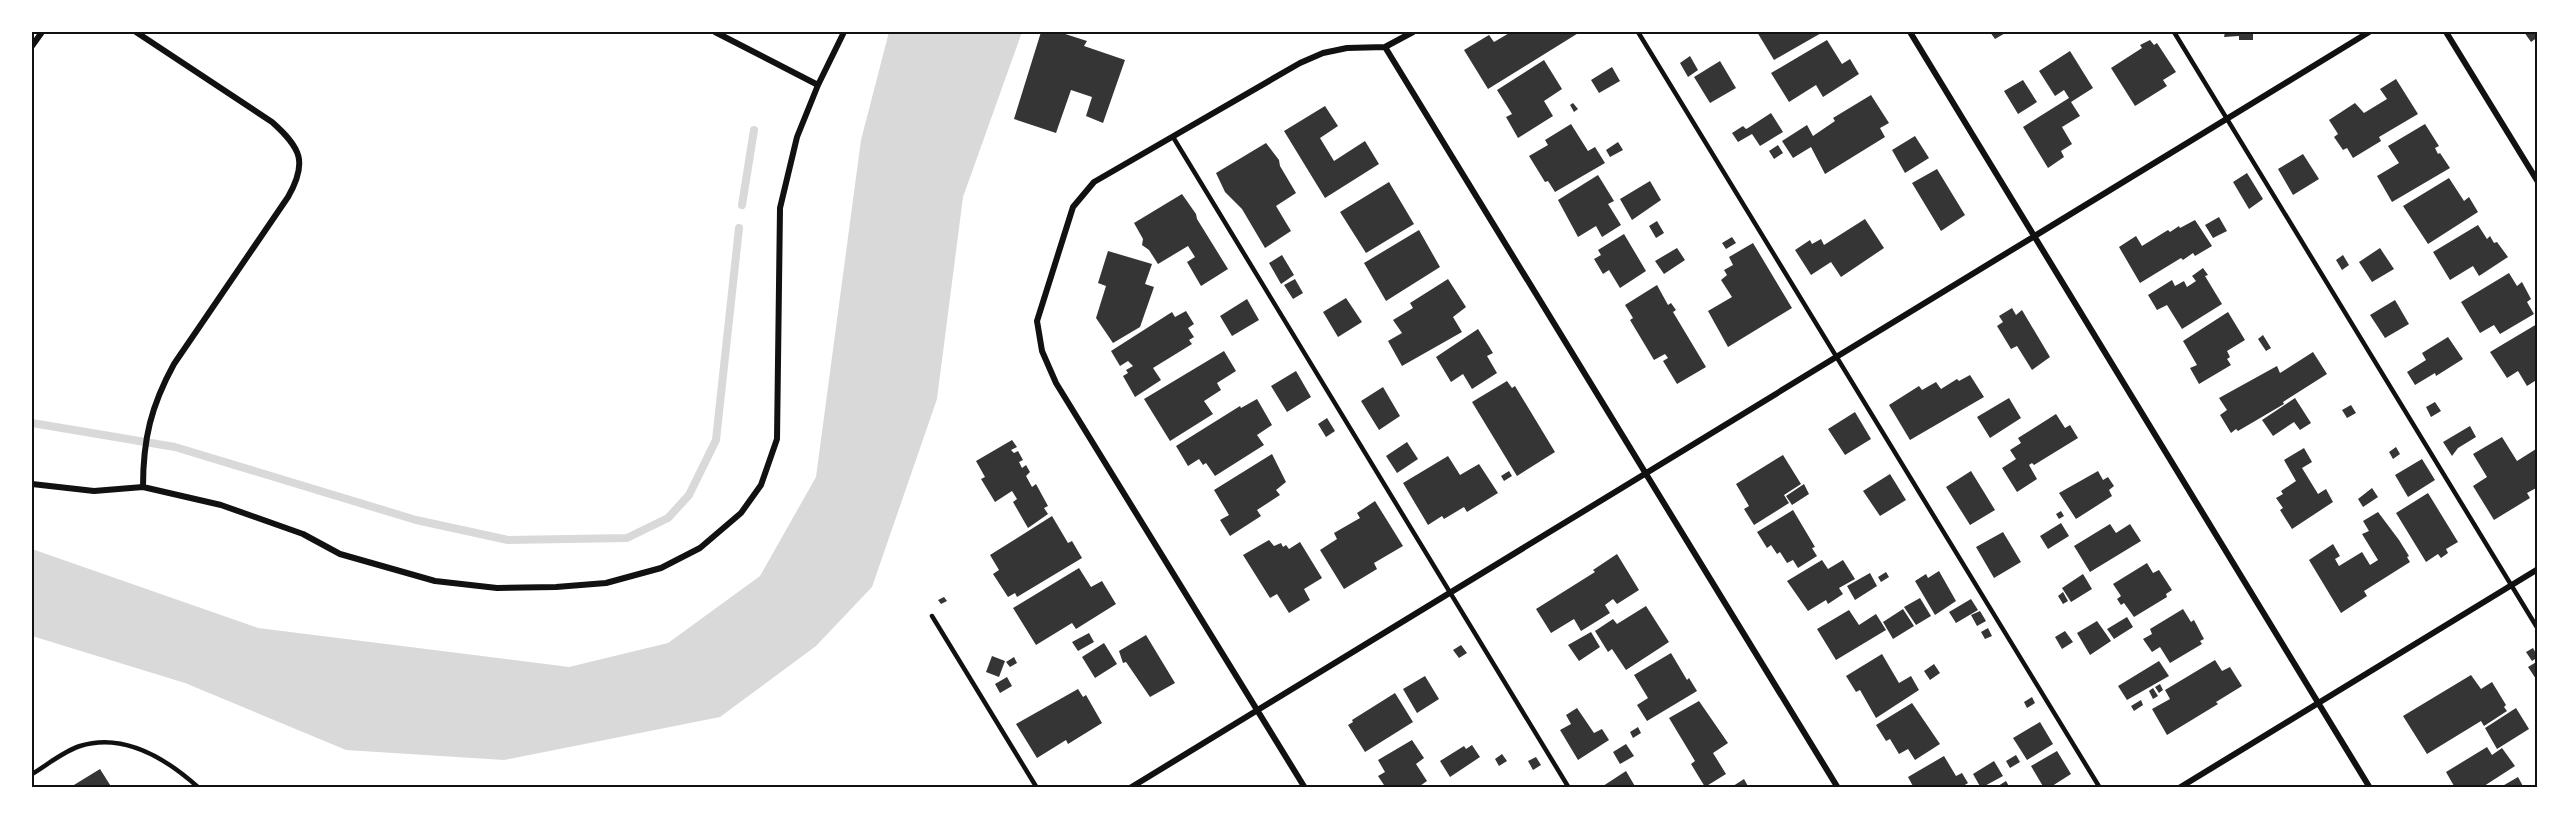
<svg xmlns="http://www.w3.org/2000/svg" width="2569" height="819" font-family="'Alegreya Sans',sans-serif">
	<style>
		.water { fill: #d9d9d9 }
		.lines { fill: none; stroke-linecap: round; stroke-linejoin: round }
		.stream { stroke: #d9d9d9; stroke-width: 8 }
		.building { fill: #353535 }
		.service { stroke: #111; stroke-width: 4.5 }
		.minor { stroke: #111; stroke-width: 6 }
		.neatline { fill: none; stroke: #111; stroke-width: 2 }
	</style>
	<rect width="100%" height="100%" fill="#fff"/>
	<!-- water -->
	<path class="water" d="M889 32H1022L963 197 937 399 872 587 816 646 720 717 504 760 346 750 185 683 32 636V549L258 628 569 667 668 643 760 576 816 477 861 140Z"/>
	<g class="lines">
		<!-- stream -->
		<path class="stream" d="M742 205 754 130
			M32 423 175 447 416 520 508 540 627 538 668 518 689 495 716 440 739 228"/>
	</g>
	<!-- building -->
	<path class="building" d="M1041 32H1059L1087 41 1084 46 1125 60 1103 123 1086 116 1092 97 1071 90 1056 133 1014 119Z
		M1511 32H1580L1488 89 1464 50 1489 35 1494 42Z
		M1757 32H1823L1774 60Z
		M1990 32H2007L1995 39Z
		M2225 32H2253V40H2239V36L2224 37Z
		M2524 32H2538V37L2531 42Z
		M1827 40 1842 64 1850 59 1859 74 1823 97 1816 85 1789 102 1771 73Z
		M2150 40 2154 45 2157 43 2176 72 2163 80 2167 86 2135 106 2111 68 2142 48 2140 45Z
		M2070 51 2093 88 2071 102 2080 116 2062 127 2072 144 2061 151 2064 157 2048 168 2023 127 2069 98 2064 90 2055 96 2039 71Z
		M1690 56 1698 70 1688 77 1680 63Z
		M1544 60 1562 89 1544 101 1553 116 1518 138 1506 117 1512 114 1497 90Z
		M1720 61 1736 88 1710 103 1694 77Z
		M1612 67 1620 81 1599 93 1591 80Z
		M2396 79 2418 114 2379 137 2381 141 2353 158 2347 148 2343 150 2334 137 2338 134 2329 120 2355 103 2364 113 2387 99 2380 89Z
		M2023 80 2037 102 2018 114 2004 91Z
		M1871 95 1889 123 1880 128 1885 137 1825 174 1811 147 1793 158 1782 141 1807 125 1813 136 1835 121 1833 118Z
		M1573 103 1578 109 1574 112 1570 105Z
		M1325 106 1338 126 1320 138 1334 161 1365 141 1379 164 1325 198 1284 131Z
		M1771 113 1783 132 1760 146 1752 134 1738 142 1732 133 1743 126 1746 129 1748 128Z
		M1571 124 1588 151 1595 147 1605 163 1555 192 1548 181 1545 182 1529 156 1548 145 1545 140Z
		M2425 124 2439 146 2435 148 2438 154 2440 153 2450 168 2392 202 2377 176 2399 163 2388 146Z
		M1915 136 1929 158 1905 173 1892 150Z
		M1618 142 1623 150 1610 157 1606 150Z
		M1266 143 1279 160 1280 166 1296 193 1276 206 1291 231 1265 248 1242 209 1225 192 1216 173Z
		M1778 145 1783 153 1774 159 1769 151Z
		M2303 154 2319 179 2293 195 2278 169Z
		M1937 169 1965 215 1941 231 1912 183Z
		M2247 173 2263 199 2249 209 2233 182Z
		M1598 175 1614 201 1608 204 1621 225 1602 237 1596 226 1578 237 1558 200Z
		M2449 178 2464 201 2469 197 2478 212 2428 244 2403 206Z
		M1650 181 1661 200 1632 220 1620 199Z
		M1389 182 1414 224 1366 253 1340 212Z
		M1182 194 1196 214 1197 219 1228 269 1201 286 1187 262 1195 257 1188 246 1158 264 1149 250 1142 245 1143 239 1134 223Z
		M2219 217 2227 231 2213 238 2205 225Z
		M1865 219 1884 248 1841 277 1831 262 1811 275 1795 250 1810 240 1812 244 1821 239 1824 245Z
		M2195 220 2212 246 2195 256 2193 253 2183 260 2181 258 2140 283 2119 247 2136 236 2142 246 2168 230 2170 232 2179 226 2180 228Z
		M1657 221 1664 233 1656 238 1649 226Z
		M2478 225 2487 239 2490 236 2494 243 2497 242 2508 257 2479 276 2473 266 2450 280 2433 252Z
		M1419 230 1440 267 1386 301 1364 263Z
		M1624 234 1646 271 1620 288 1609 270 1603 274 1594 259 1601 255 1598 250Z
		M1732 237 1736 243 1726 249 1722 243Z
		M1753 243 1792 308 1728 347 1708 311 1732 297 1721 280 1727 275 1724 270 1733 265 1729 257Z
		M1677 248 1685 260 1664 274 1655 261Z
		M2380 248 2394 269 2372 282 2359 262Z
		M1108 251 1152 264 1145 284 1154 287 1140 327 1113 343 1096 318 1106 286 1098 283Z
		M1282 255 1294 275 1281 284 1269 263Z
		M2343 255 2349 265 2342 270 2336 260Z
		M2203 268 2208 275 2205 276 2222 304 2182 329 2167 305 2157 310 2148 295 2172 280 2175 286 2184 281 2187 287 2196 281 2192 276Z
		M2509 273 2517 286 2522 282 2531 299 2527 302 2534 314 2500 334 2494 325 2480 333 2461 302Z
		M1295 279 1303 293 1293 299 1284 285Z
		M1448 279 1466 307 1453 317 1462 332 1402 366 1388 341 1402 333 1393 320 1413 308 1410 303Z
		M1657 285 1668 305 1671 303 1676 310 1673 312 1706 367 1677 384 1663 361 1668 358 1665 354 1654 360 1630 320 1633 318 1625 305Z
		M1346 298 1362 322 1338 337 1323 312Z
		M1247 299 1259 320 1232 336 1220 316Z
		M2395 300 2409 324 2385 338 2370 315Z
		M2012 308 2016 315 2022 310 2050 357 2032 370 2017 346 2011 349 1997 326 2003 322 1999 316Z
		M1186 311 1194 324 1188 328 1194 337 1189 340 1192 344 1153 368 1161 380 1135 397 1123 376 1128 373 1126 370 1133 366 1128 361 1120 366 1111 351 1172 312 1175 317Z
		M2228 312 2245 340 2227 351 2230 357 2227 359 2231 365 2199 384 2190 368 2197 365 2183 341Z
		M2537 324 2538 379 2527 386 2518 371 2507 378 2490 352Z
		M1478 329 1493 353 1487 356 1497 373 1472 389 1463 374 1451 382 1436 357Z
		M2263 335 2271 348 2266 351 2258 339Z
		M2448 337 2463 359 2436 376 2435 373 2415 385 2407 372 2426 360 2422 353Z
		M1224 351 1236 371 1217 383 1221 390 1204 401 1213 414 1170 441 1144 399Z
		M2313 352 2327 374 2283 402 2284 404 2238 431 2236 429 2231 433 2220 415 2227 410 2219 398 2277 366 2280 373Z
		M1296 371 1311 397 1287 412 1271 386Z
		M1970 375 1984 397 1910 440 1889 405 1919 386 1922 390 1936 382 1941 389 1957 379 1959 381Z
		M1507 381 1512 388 1515 386 1555 452 1517 476 1472 402Z
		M1383 387 1400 416 1379 430 1361 401Z
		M2009 398 2021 418 1990 438 1977 417Z
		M2295 398 2311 423 2300 430 2294 422 2273 436 2262 420Z
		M1257 399 1272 425 1257 435 1264 445 1215 476 1206 463 1203 465 1199 459 1188 466 1176 446 1240 406 1241 408Z
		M2435 402 2441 411 2431 417 2426 407Z
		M2351 405 2356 413 2347 418 2342 410Z
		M1855 412 1871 439 1845 455 1828 429Z
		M2056 414 2065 428 2070 425 2078 438 2034 465 2032 463 2029 465 2037 479 2017 492 2002 468 2016 459 2010 450 2021 443 2018 438Z
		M1327 418 1335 431 1326 437 1318 424Z
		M2470 426 2476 437 2458 448 2452 456 2443 442Z
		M2502 437 2517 461 2536 449 2538 487 2527 493 2530 498 2494 520 2473 486 2487 477 2473 454Z
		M1012 440 1017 447 1011 450 1014 453 1018 451 1023 460 1019 462 1022 468 1026 465 1030 472 1026 476 1032 487 1036 484 1048 506 1044 508 1048 514 1028 528 1013 502 1017 499 1012 491 995 502 981 479 985 477 976 461Z
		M1407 442 1418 459 1397 473 1386 456Z
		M2396 447 2400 454 2393 459 2389 452Z
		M2304 448 2312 462 2302 468 2318 494 2326 489 2333 502 2292 529 2280 510 2283 508 2276 498 2283 494 2281 491 2296 481 2284 460Z
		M1272 454 1286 482 1276 490 1280 495 1257 510 1261 516 1230 536 1220 520 1229 515 1214 490Z
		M1783 455 1801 484 1784 495 1789 503 1754 525 1744 509 1749 506 1736 484Z
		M1448 456 1460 475 1479 464 1498 493 1467 512 1464 507 1444 519 1442 516 1428 525 1403 483Z
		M2422 459 2435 480 2408 497 2395 475Z
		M1509 471 1512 476 1504 481 1501 476Z
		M1971 471 1995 510 1970 525 1946 487Z
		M2098 471 2103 480 2108 477 2114 486 2109 490 2112 496 2076 519 2059 493Z
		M1890 474 1906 500 1880 516 1863 491Z
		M1804 484 1809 494 1792 505 1786 496Z
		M2372 488 2378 497 2363 507 2358 499Z
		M2428 493 2458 542 2446 549 2448 553 2441 558 2438 554 2426 562 2396 513Z
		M1375 501 1403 546 1374 563 1377 569 1344 589 1320 550 1337 539 1334 533 1360 518 1357 513Z
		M1793 510 1815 547 1812 548 1817 556 1798 568 1793 560 1787 563 1780 552 1777 554 1771 545 1767 548 1757 532Z
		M2061 511 2064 516 2059 519 2056 514Z
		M2378 512 2399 540 2409 556 2407 557 2410 562 2364 591 2367 596 2341 613 2309 560 2333 544 2340 556 2335 559 2339 566 2362 552 2370 565 2378 560 2362 534 2369 531 2363 521Z
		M1052 516 1068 543 1072 541 1082 558 1017 597 1015 593 1008 597 993 574 999 570 990 555Z
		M2061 523 2069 536 2048 549 2040 536Z
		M2110 524 2116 533 2130 524 2141 541 2090 572 2074 546Z
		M2003 532 2021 562 1994 578 1976 547Z
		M1269 540 1274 546 1281 543 1283 547 1286 545 1289 549 1300 542 1322 578 1304 589 1310 600 1289 613 1277 594 1270 598 1243 555Z
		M1617 554 1639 590 1617 604 1613 599 1605 605 1610 613 1581 631 1574 619 1551 633 1536 609 1595 572 1593 570Z
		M1822 560 1828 569 1843 560 1855 579 1839 588 1843 594 1828 604 1826 600 1808 611 1787 581Z
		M2147 563 2153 573 2159 570 2172 590 2166 594 2167 597 2134 617 2124 603 2121 605 2117 599 2121 596 2113 584Z
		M1079 568 1091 587 1102 581 1116 604 1076 629 1072 623 1036 645 1013 608Z
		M1939 571 1956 601 1935 615 1915 581 1926 574 1928 578Z
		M1886 572 1889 577 1881 582 1878 577Z
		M1870 573 1877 586 1855 600 1847 586Z
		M2083 574 2092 589 2071 602 2062 588Z
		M2063 592 2068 601 2063 604 2058 596Z
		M944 597 947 601 941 604 938 600Z
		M1920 598 1931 616 1916 625 1904 607Z
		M1971 599 1978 610 1956 623 1949 612Z
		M1646 606 1669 642 1626 670 1612 649 1608 652 1595 631 1613 619 1617 624Z
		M1903 609 1914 626 1893 639 1883 622Z
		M2183 609 2191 622 2194 620 2204 639 2200 641 2202 644 2170 663 2160 647 2152 652 2143 639 2152 634 2150 629Z
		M1849 610 1859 625 1876 614 1886 630 1836 660 1817 629Z
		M1980 611 1986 621 1977 626 1971 615Z
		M2127 617 2133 627 2114 639 2107 629Z
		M2097 621 2111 641 2090 655 2077 633Z
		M1988 628 1992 636 1985 639 1981 632Z
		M2065 631 2073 642 2062 649 2055 637Z
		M1591 632 1600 647 1579 661 1568 645Z
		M1089 633 1094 642 1078 651 1072 642Z
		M1146 635 1175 683 1150 697 1126 662 1123 663 1119 651Z
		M1104 643 1117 664 1095 678 1082 657Z
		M1461 645 1467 653 1459 658 1453 650Z
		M2533 648 2538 657 2532 661 2526 652Z
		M1671 653 1687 680 1689 678 1697 691 1647 721 1637 705 1648 698 1634 675Z
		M1882 654 1899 683 1911 676 1919 690 1876 718 1860 690 1856 692 1846 676Z
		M992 656 1005 661 999 677 986 672Z
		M1014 657 1017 663 1010 667 1006 662Z
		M2215 660 2222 671 2230 667 2242 686 2216 702 2218 704 2167 735 2152 709 2170 699 2165 690Z
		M2159 661 2169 676 2127 700 2118 686Z
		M2538 661V682L2528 667Z
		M1934 664 1940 673 1930 680 1924 671Z
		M2471 675 2481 689 2492 682 2506 705 2504 707 2507 711 2484 726 2481 721 2427 754 2403 716Z
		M1425 676 1439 699 1417 713 1403 689Z
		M1007 677 1012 686 1000 693 995 684Z
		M2160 684 2163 690 2159 693 2155 687Z
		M2153 688 2158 696 2153 699 2149 691Z
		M1078 689 1083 697 1086 695 1102 723 1068 744 1066 740 1037 758 1016 724Z
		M1395 693 1413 722 1365 752 1348 725 1353 722 1352 720Z
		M2032 697 2035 703 2027 708 2024 702Z
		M2141 700 2143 705 2134 711 2131 706Z
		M1699 701 1728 743 1713 753 1726 774 1705 787 1691 764 1695 761 1669 718Z
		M1912 703 1940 744 1915 760 1908 749 1899 754 1890 739 1886 741 1876 725Z
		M1577 708 1594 733 1602 729 1609 740 1578 760 1560 730 1571 724 1566 715Z
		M2516 708 2529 729 2497 749 2485 728Z
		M2040 722 2053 744 2027 760 2013 738Z
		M1638 727 1641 733 1633 738 1630 732Z
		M1412 740 1424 758 1416 764 1427 781 1417 788H1386L1378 776 1385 772 1378 760Z
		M1626 744 1634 756 1620 764 1613 752Z
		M1472 745 1480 757 1450 777 1440 761 1464 746 1466 749Z
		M2487 747 2492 755 2502 748 2515 766 2481 788H2452L2454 786 2446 772Z
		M2057 751 2071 774 2049 788H2044L2031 766Z
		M1502 754 1507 761 1499 766 1495 759Z
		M2016 755 2020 762 2010 768 2006 761Z
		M1944 756 1956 776 1962 773 1968 783 1960 788H1914L1908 777Z
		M1536 757 1541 765 1533 770 1528 761Z
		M1994 761 2003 776 1981 788 1973 774Z
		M100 769 112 788H69Z
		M1626 771 1636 788H1600Z
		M2518 777 2524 788H2499Z
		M1744 779 1749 788H1730Z
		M2006 781 2010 788H1995Z"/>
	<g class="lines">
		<!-- service -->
		<path class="service" d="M1638 32 2100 788
			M2174 32 2538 629
			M1173 137 1569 788
			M932 616 1037 788
			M32 774C47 765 64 751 80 746 124 732 168 760 199 788"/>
		<!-- minor -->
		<path class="minor" d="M136 32 272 122C301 148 308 162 288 197L174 364C151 406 143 439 143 487
			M715 32 818 85
			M1910 32 2370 788
			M2446 32 2538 182
			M32 46 42 32
			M1385 47 1838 788
			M32 484 94 491 143 487 221 505 303 534 340 554 435 581 497 588 556 587 606 583 661 568 700 548 741 513 761 485 777 439 780 208 797 137 818 85 844 32
			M1130 788 2369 32
			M1305 788 1056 383 1042 351 1037 321 1073 207 1094 182 1300 63 1323 53 1347 48 1385 47 1413 32
			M2179 788 2538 569"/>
	</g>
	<!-- border -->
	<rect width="2569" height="819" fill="none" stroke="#ffffff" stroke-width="66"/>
	<rect x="33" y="33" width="2503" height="753" class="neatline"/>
</svg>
